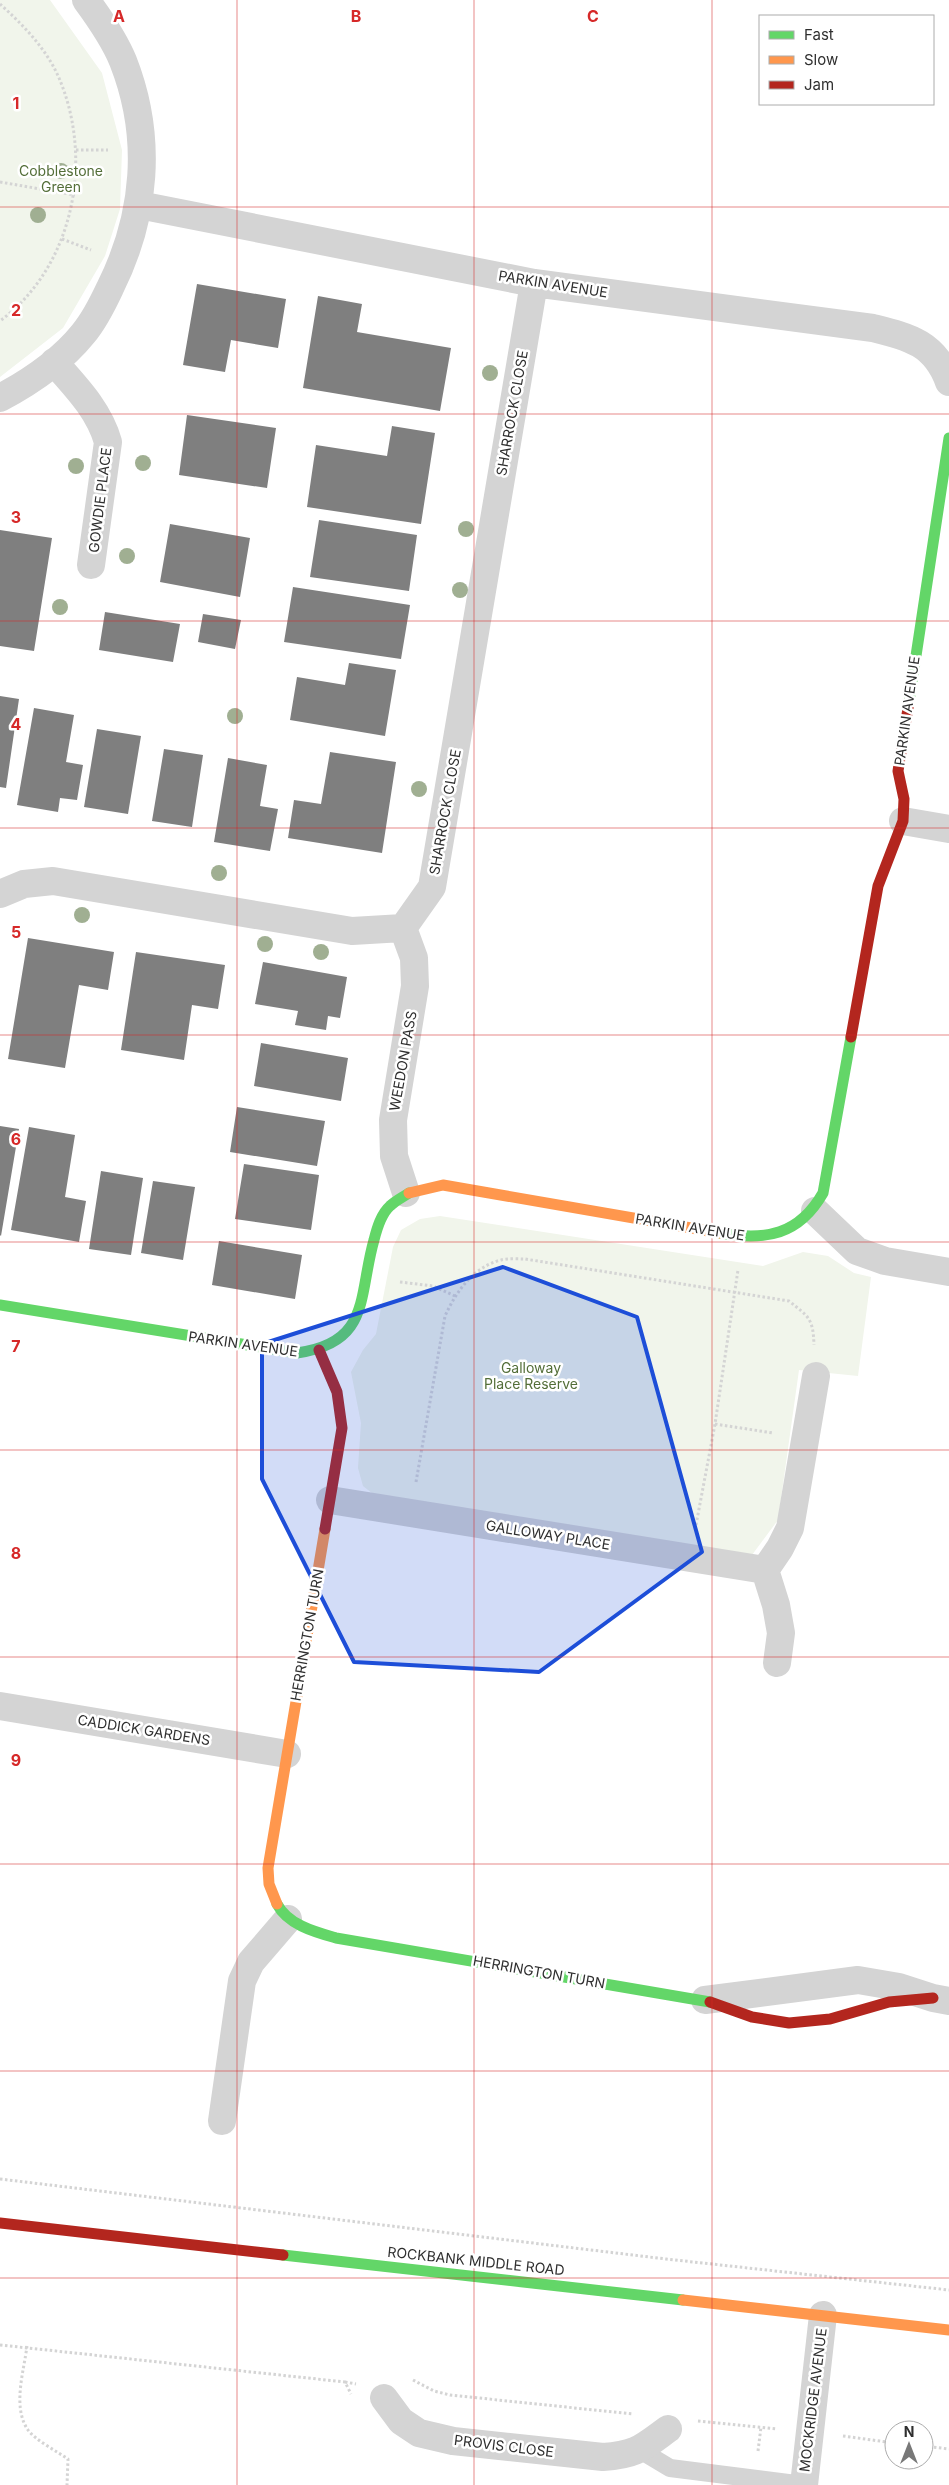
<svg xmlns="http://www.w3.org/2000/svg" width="949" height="2485" font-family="Inter,sans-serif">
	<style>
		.green { fill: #f1f5eb }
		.building { fill: #7f7f7f }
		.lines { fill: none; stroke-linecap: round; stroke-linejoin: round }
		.path { stroke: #d4d4d4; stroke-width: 3; stroke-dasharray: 2.5 2.5; stroke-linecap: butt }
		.lane { stroke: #d4d4d4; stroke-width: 18 }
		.street { stroke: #d4d4d4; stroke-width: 28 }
		.fast { stroke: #63d668; stroke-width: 11 }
		.slow { stroke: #ff974d; stroke-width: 11 }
		.jam { stroke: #b3261e; stroke-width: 11 }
		.tree { fill: #a0af92 }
		.marked { fill: #1d4ed8; fill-opacity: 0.2; stroke: #1d4ed8; stroke-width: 4; stroke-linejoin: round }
		.grid { fill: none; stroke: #d62828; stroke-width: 1; stroke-opacity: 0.55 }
		.labels { text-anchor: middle; stroke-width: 5; stroke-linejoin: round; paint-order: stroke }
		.park-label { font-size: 14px; fill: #536e38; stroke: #fff }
		.street-label { font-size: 14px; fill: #2f2f2f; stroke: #fff }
		.grid-label { font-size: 16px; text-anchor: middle; font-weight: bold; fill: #d62828; stroke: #fff; stroke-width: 5; stroke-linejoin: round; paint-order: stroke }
	</style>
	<rect width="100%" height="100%" fill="#fff"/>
	<!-- green -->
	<path class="green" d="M0 0H50L102 73 122 150 120 209 105 256 63 328 0 377Z
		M440 1216 763 1266 803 1252 828 1256 854 1273 871 1277 858 1376 799 1370 778 1520 752 1555 382 1501 363 1486 358 1468 361 1423 351 1372 363 1350 376 1334 393 1247 401 1230 420 1219Z"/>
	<!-- building -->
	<path class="building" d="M197 284 286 299 278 348 231 340 225 372 183 365Z
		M318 296 362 304 357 332 451 348 440 411 303 388Z
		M187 415 276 428 267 488 179 475Z
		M392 426 435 433 421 524 307 507 316 445 387 456Z
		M319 520 417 535 409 591 310 577Z
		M170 524 250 538 240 597 160 582Z
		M0 530 52 538 34 651 0 646Z
		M293 587 410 605 401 659 284 642Z
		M105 612 180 624 173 662 99 650Z
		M203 614 241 620 235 649 198 642Z
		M349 663 396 670 385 736 290 720 297 677 345 685Z
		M0 696 19 699 6 788 0 787Z
		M34 708 74 715 66 762 83 765 77 800 60 798 58 812 17 805Z
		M97 729 141 736 128 814 84 807Z
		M164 749 203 755 192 827 152 821Z
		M330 752 396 762 382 853 288 838 294 800 321 804Z
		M228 758 267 765 260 806 278 809 270 851 214 842Z
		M28 938 114 952 108 990 79 985 65 1068 8 1059Z
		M136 952 225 965 218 1009 192 1005 184 1060 121 1050Z
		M263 962 347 977 340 1018 328 1016 326 1030 295 1025 298 1011 255 1004Z
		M261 1043 348 1058 341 1101 254 1086Z
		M237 1107 325 1121 317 1166 230 1152Z
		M0 1126 19 1129 1 1236 0 1235Z
		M29 1127 75 1135 65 1197 86 1201 79 1242 11 1230Z
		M244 1164 319 1175 311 1230 235 1219Z
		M101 1171 143 1178 131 1255 89 1249Z
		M153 1181 195 1187 183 1260 141 1253Z
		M219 1241 302 1255 295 1299 212 1285Z"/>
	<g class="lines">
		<!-- path -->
		<path class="path" d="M0 4C23 25 46 48 59 78 94 160 74 266 0 321
			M76 150H108
			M0 182 75 195
			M62 239 91 250
			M400 1282 433 1286 455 1296
			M715 1424 773 1433
			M416 1482 445 1316C456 1292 473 1267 501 1260 508 1258 518 1259 525 1259L789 1301C809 1317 813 1318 814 1345
			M696 1525 715 1424 738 1270
			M0 2179 666 2259 949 2290
			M0 2345 345 2382 351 2394
			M27 2346C24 2371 12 2407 28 2430 35 2440 58 2452 68 2459L67 2485
			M413 2380 434 2391 450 2395 633 2414
			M345 2382 356 2384
			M698 2421 777 2429
			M843 2436 894 2443
			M924 2446 949 2449
			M758 2451 761 2427"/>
		<!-- lane -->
		<path class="lane" d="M640 2450 670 2468 804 2485"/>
		<!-- street -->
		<path class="street" d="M139 205 534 283 873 328C909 337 935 343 949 382
			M54 362C76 387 99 410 108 442L91 565
			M0 398C30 382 62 360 83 334 94 321 103 303 110 288 146 216 153 137 123 61 114 39 100 19 86 0
			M903 821 949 829
			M0 894 24 884 53 881 352 931 403 928 432 887 534 283
			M403 928 414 958 415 986 393 1120 394 1156 406 1193
			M815 1211 857 1251 885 1261 949 1272
			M330 1500 765 1570
			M777 1663 781 1633 776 1605 765 1570 780 1548 790 1528 816 1376
			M0 1706 287 1754
			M705 2000 858 1980 899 1987 933 1998 949 2001
			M222 2121 242 1981 251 1962 288 1919
			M384 2398 401 2421 419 2433 453 2441 603 2457C636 2455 642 2448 668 2429
			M804 2485 823 2315"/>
		<!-- fast -->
		<path class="fast" d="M909 702 949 438
			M720 1233C766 1241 799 1235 823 1193L851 1037
			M0 1305 297 1353C371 1343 358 1296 374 1240 377 1228 381 1214 390 1206 395 1201 403 1197 409 1193
			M277 1904C288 1925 315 1932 336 1938L710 2002
			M283 2255 683 2300"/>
		<!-- slow -->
		<path class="slow" d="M409 1193 443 1185 720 1233
			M277 1904 269 1884 268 1868 325 1529
			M683 2300 949 2330"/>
		<!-- jam -->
		<path class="jam" d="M851 1037 878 886 903 821 904 799 898 771 909 702
			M319 1350 337 1392 342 1428 325 1529
			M710 2002 752 2017 789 2023 830 2019 889 2002 933 1998
			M0 2223 283 2255"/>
	</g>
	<!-- trees -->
	<g class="tree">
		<circle cx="61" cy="171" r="8"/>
		<circle cx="38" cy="215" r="8"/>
		<circle cx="490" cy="373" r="8"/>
		<circle cx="143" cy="463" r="8"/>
		<circle cx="76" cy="466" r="8"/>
		<circle cx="466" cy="529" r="8"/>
		<circle cx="127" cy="556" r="8"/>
		<circle cx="460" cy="590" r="8"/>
		<circle cx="60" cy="607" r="8"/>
		<circle cx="235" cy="716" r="8"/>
		<circle cx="419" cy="789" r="8"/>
		<circle cx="219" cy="873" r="8"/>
		<circle cx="82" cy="915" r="8"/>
		<circle cx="265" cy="944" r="8"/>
		<circle cx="321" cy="952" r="8"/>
	</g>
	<!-- marked area -->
	<path class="marked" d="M503 1267 637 1317 702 1552 539 1672 354 1662 262 1479V1344Z"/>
	<!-- grid -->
	<path class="grid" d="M237 0V2485M474 0V2485M712 0V2485M0 207H949M0 414H949M0 621H949M0 828H949M0 1035H949M0 1242H949M0 1450H949M0 1657H949M0 1864H949M0 2071H949M0 2278H949"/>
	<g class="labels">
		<!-- park labels -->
		<g class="park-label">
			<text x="61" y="176">Cobblestone<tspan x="61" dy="16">Green</tspan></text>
			<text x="531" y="1373">Galloway<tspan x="531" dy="16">Place Reserve</tspan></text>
		</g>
		<!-- street labels -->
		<g class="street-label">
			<text transform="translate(553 284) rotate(9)" y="5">PARKIN AVENUE</text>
			<text transform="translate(512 413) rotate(-80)" y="5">SHARROCK CLOSE</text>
			<text transform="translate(100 500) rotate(-83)" y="5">GOWDIE PLACE</text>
			<text transform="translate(907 711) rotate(-82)" y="5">PARKIN AVENUE</text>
			<text transform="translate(445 812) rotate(-80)" y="5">SHARROCK CLOSE</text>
			<text transform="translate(403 1061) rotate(-80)" y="5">WEEDON PASS</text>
			<text transform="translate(690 1227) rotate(9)" y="5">PARKIN AVENUE</text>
			<text transform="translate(243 1344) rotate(8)" y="5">PARKIN AVENUE</text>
			<text transform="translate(548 1535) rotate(9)" y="5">GALLOWAY PLACE</text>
			<text transform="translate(307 1635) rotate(-80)" y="5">HERRINGTON TURN</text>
			<text transform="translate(144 1730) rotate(9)" y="5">CADDICK GARDENS</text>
			<text transform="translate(539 1972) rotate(10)" y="5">HERRINGTON TURN</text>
			<text transform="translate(476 2261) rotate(6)" y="5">ROCKBANK MIDDLE ROAD</text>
			<text transform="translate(813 2400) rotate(-83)" y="5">MOCKRIDGE AVENUE</text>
			<text transform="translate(504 2446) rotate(7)" y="5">PROVIS CLOSE</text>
		</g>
	</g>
	<g class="grid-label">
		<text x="119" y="22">A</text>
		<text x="356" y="22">B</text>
		<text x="593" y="22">C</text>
		<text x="16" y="109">1</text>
		<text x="16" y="316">2</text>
		<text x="16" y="523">3</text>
		<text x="16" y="730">4</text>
		<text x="16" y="938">5</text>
		<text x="16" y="1145">6</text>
		<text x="16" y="1352">7</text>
		<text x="16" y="1559">8</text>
		<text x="16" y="1766">9</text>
	</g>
	<!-- legend -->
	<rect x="759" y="15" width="175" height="90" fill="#ffffff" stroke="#acacac"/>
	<rect x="769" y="31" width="25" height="8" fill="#63d668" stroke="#acacac"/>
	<text x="804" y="40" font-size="15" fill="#2f2f2f">Fast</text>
	<rect x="769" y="56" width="25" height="8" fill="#ff974d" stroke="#acacac"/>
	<text x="804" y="65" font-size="15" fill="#2f2f2f">Slow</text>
	<rect x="769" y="81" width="25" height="8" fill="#b3261e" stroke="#acacac"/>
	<text x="804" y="90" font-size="15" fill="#2f2f2f">Jam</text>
	<!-- north arrow -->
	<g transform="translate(909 2445)"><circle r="24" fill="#ffffff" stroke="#acacac"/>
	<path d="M0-4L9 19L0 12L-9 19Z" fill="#787878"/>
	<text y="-8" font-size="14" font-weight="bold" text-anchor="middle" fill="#2f2f2f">N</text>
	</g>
</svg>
